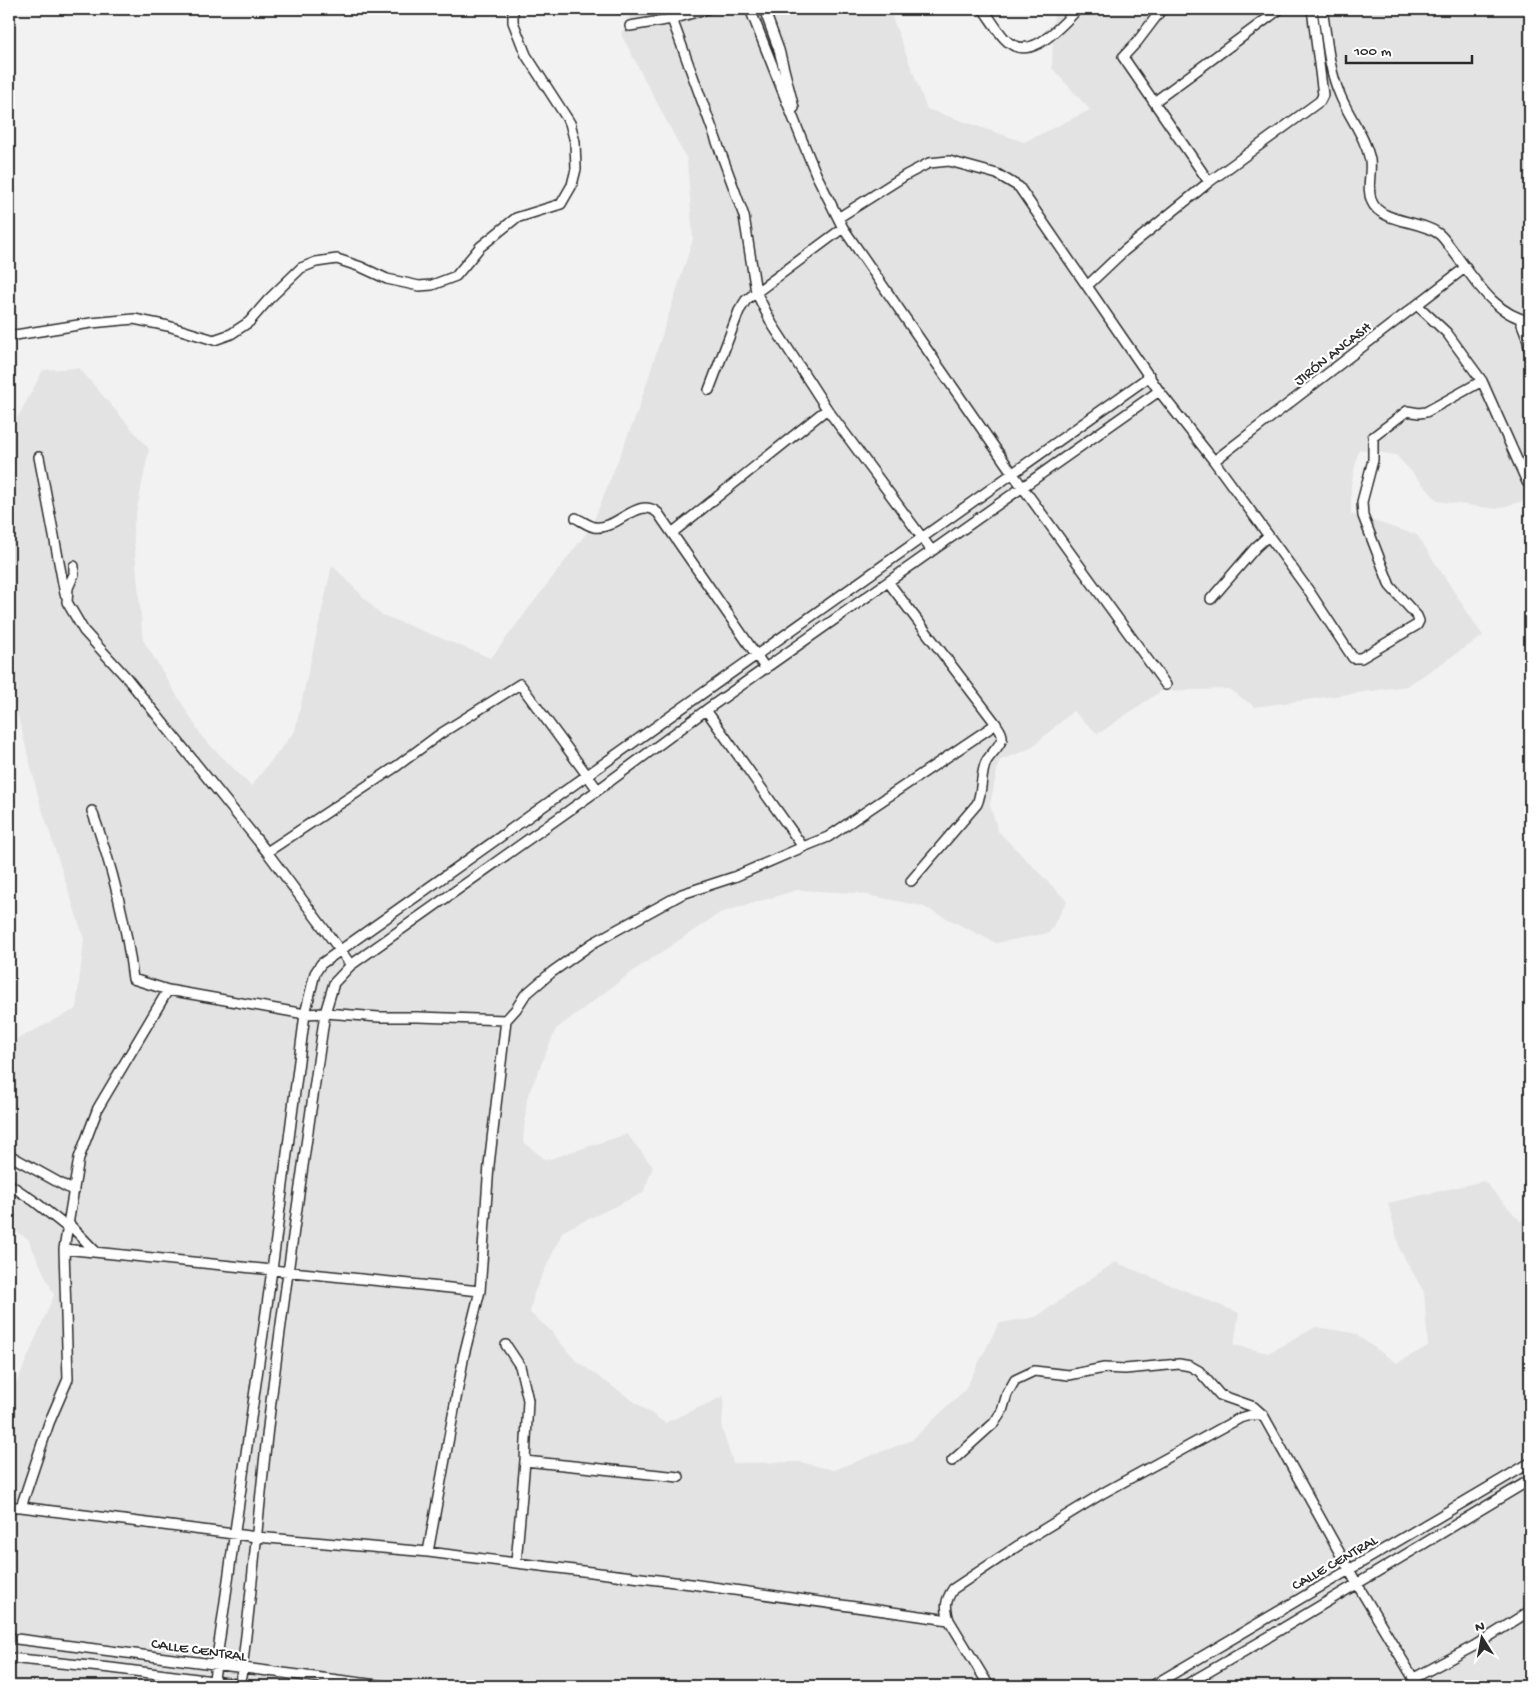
<svg xmlns="http://www.w3.org/2000/svg" width="1539" height="1695" font-family="'Gochi Hand',sans-serif">
	<style>
		.built { fill: #e3e3e3 }
		.lines { fill: none; stroke-linecap: round; stroke-linejoin: round }
		.minor-casing { stroke: #2b2b2b; stroke-width: 12 }
		.minor { stroke: #fff; stroke-width: 9 }
		.labels { text-anchor: middle; stroke-width: 4.5; stroke-linejoin: round; paint-order: stroke }
		.street-label { font-size: 15px; fill: #2b2b2b; stroke: #fff }
	</style>
	<rect width="100%" height="100%" fill="#f2f2f2"/>
	<filter id="ink" filterUnits="userSpaceOnUse"><feTurbulence type="fractalNoise" baseFrequency=".02" numOctaves="2"/><feDisplacementMap in="SourceGraphic" scale="10" xChannelSelector="R" yChannelSelector="G"/><feConvolveMatrix kernelMatrix="1 2 1 2 8 2 1 2 1" color-interpolation-filters="sRGB"/></filter>
	<g filter="url(#ink)">
		<!-- built -->
		<path class="built" d="M633 9H889L927 109 1024 142 1090 110 1052 68 1054 9H1530V499L1496 509 1438 501 1396 455 1359 449 1351 485V514L1417 535 1483 636 1407 686 1255 707 1229 689 1161 691 1098 734 1073 711 1031 748 999 761 990 805 998 831 1067 901 1049 933 996 943 922 906 857 893 797 890 720 913 636 969 556 1029 527 1098 523 1142 546 1160 627 1134 653 1167 643 1193 563 1231 534 1293 530 1313 549 1329 576 1361 665 1423 724 1396 722 1429 733 1463 799 1462 834 1470 912 1440 965 1390 999 1323 1036 1317 1115 1262 1239 1313 1234 1345 1268 1353 1316 1327 1353 1333 1397 1363 1428 1346 1424 1292 1400 1250 1388 1203 1484 1181 1520 1221 1530 1215V1686H9V1384L17 1382 54 1295 28 1239 9 1227V1043L76 1009 84 939 40 803 9 681V434L43 370 79 368 149 449 133 529 143 640 203 738 251 786 295 731 332 565 380 614 491 658 591 527 637 413 693 239 687 160 621 34Z"/>
		<g class="lines">
			<!-- minor casing -->
			<g class="minor-casing">
				<path id="minor" d="M707 9 672 19 744 216 756 292 772 324 827 409 932 551
					M750 9 802 140 816 174 843 228 1013 474 1166 685
					M764 9 779 50 794 108
					M983 9C990 18 996 29 1004 38 1029 66 1060 26 1078 9
					M1162 9 1137 42 1123 57 1209 182
					M1322 9C1327 37 1328 68 1340 95 1349 117 1365 136 1370 160 1372 173 1366 189 1372 202 1381 223 1421 220 1439 234 1444 238 1449 246 1453 251 1474 278 1494 315 1530 321
					M630 26 672 19
					M1154 102 1280 9
					M838 218 906 175 929 163 949 161 997 174 1019 187 1159 391 1214 461 1309 591 1353 658H1361L1417 625 1419 621 1417 616 1390 586 1363 516 1362 502 1373 460V437L1407 411 1419 413 1426 412 1482 381
					M1087 286 1124 251 1209 182 1320 101 1323 95 1312 9
					M1417 305 1447 333 1482 381 1527 482
					M1520 319 1527 337 1530 352
					M9 336 91 323 134 319 168 326 214 340 231 334 249 322 269 299 301 268 316 262 337 259 361 267 387 279 419 286 432 285 456 276 480 247 516 218 561 204 572 185 576 169 575 142 570 123 526 55 513 22V9
					M709 390 739 311 746 300 843 228
					M39 457 65 594
					M1214 461 1466 267
					M576 518C582 521 587 525 594 527 617 531 638 495 658 513L766 669
					M672 533 827 409
					M74 566V574L68 588 67 602 84 631 126 677 267 852 351 965
					M889 583 996 724C998 728 1003 733 1002 738 1000 747 990 754 986 762 980 775 983 790 977 804L911 881
					M1211 599 1256 547 1268 536
					M706 710 803 847 828 837 996 724
					M92 811C112 866 126 921 133 979L168 990 305 1014 325 1013 379 1017H418L506 1020
					M267 852 397 766 440 734 520 684 598 790
					M9 1155 74 1191
					M9 1184 34 1201 68 1228
					M69 1224 96 1252
					M64 1249 480 1291
					M506 1345 520 1366 528 1400 525 1461 516 1563
					M525 1461 679 1477
					M952 1461 994 1423 1002 1411 1007 1394 1015 1380 1034 1371 1069 1375 1104 1368 1125 1369 1179 1364 1190 1366 1199 1371 1220 1395 1254 1407 1263 1415 1357 1584 1418 1686
					M9 1507H21L257 1537 428 1552 516 1563 691 1584 949 1620
					M21 1507 49 1423 68 1379 64 1249 79 1158 98 1108 168 990
					M428 1552 464 1355 480 1291 489 1165 506 1020 516 1009 525 995 552 972 593 943 682 894 734 877 803 847
					M9 1638 385 1686
					M9 1658 111 1668 252 1686
					M1414 1678 1474 1646 1530 1611
					M240 1685C252 1594 259 1502 270 1410 286 1278 306 1146 325 1013L334 983 351 965 598 790 706 710 1159 391
					M213 1686 272 1270 305 1014 315 973 321 964 1150 376
					M989 1686 949 1620C945 1607 945 1601 953 1589L1031 1537 1103 1493 1240 1418 1251 1415H1263
					M1152 1686 1530 1463
					M1184 1686 1260 1642 1530 1480"/>
			</g>
			<!-- minor -->
			<use href="#minor" class="minor"/>
		</g>
	</g>
	<g class="labels">
		<!-- street labels -->
		<g class="street-label">
			<text transform="translate(1332 353) rotate(-38)" y="5">JIRÓN ANCASH</text>
			<text transform="translate(1334 1562) rotate(-30)" y="5">CALLE CENTRAL</text>
			<text transform="translate(199 1649) rotate(8)" y="5">CALLE CENTRAL</text>
		</g>
	</g>
	<!-- margin -->
	<rect width="1539" height="1695" fill="none" stroke="#fff" stroke-width="30"/>
	<rect x="15" y="15" width="1509" height="1665" fill="none" stroke="#2b2b2b" stroke-width="2" filter="url(#ink)"/>
	<!-- north arrow -->
	<g transform="translate(1482 1638) rotate(349)" stroke="#ffffff" stroke-width="4" paint-order="stroke">
	<path d="M0-4L9 19L0 12L-9 19Z" fill="#2b2b2b"/>
	<text y="-8" font-size="14" font-weight="bold" text-anchor="middle" fill="#2b2b2b">N</text>
	</g>
	<!-- scale -->
	<path d="M1346 55v8h126v-8" fill="none" stroke="#2b2b2b" stroke-width="2.5"/>
	<text x="1354" y="55" font-size="15" fill="#2b2b2b" stroke="#ffffff" stroke-width="4" paint-order="stroke">100 m</text>
</svg>
